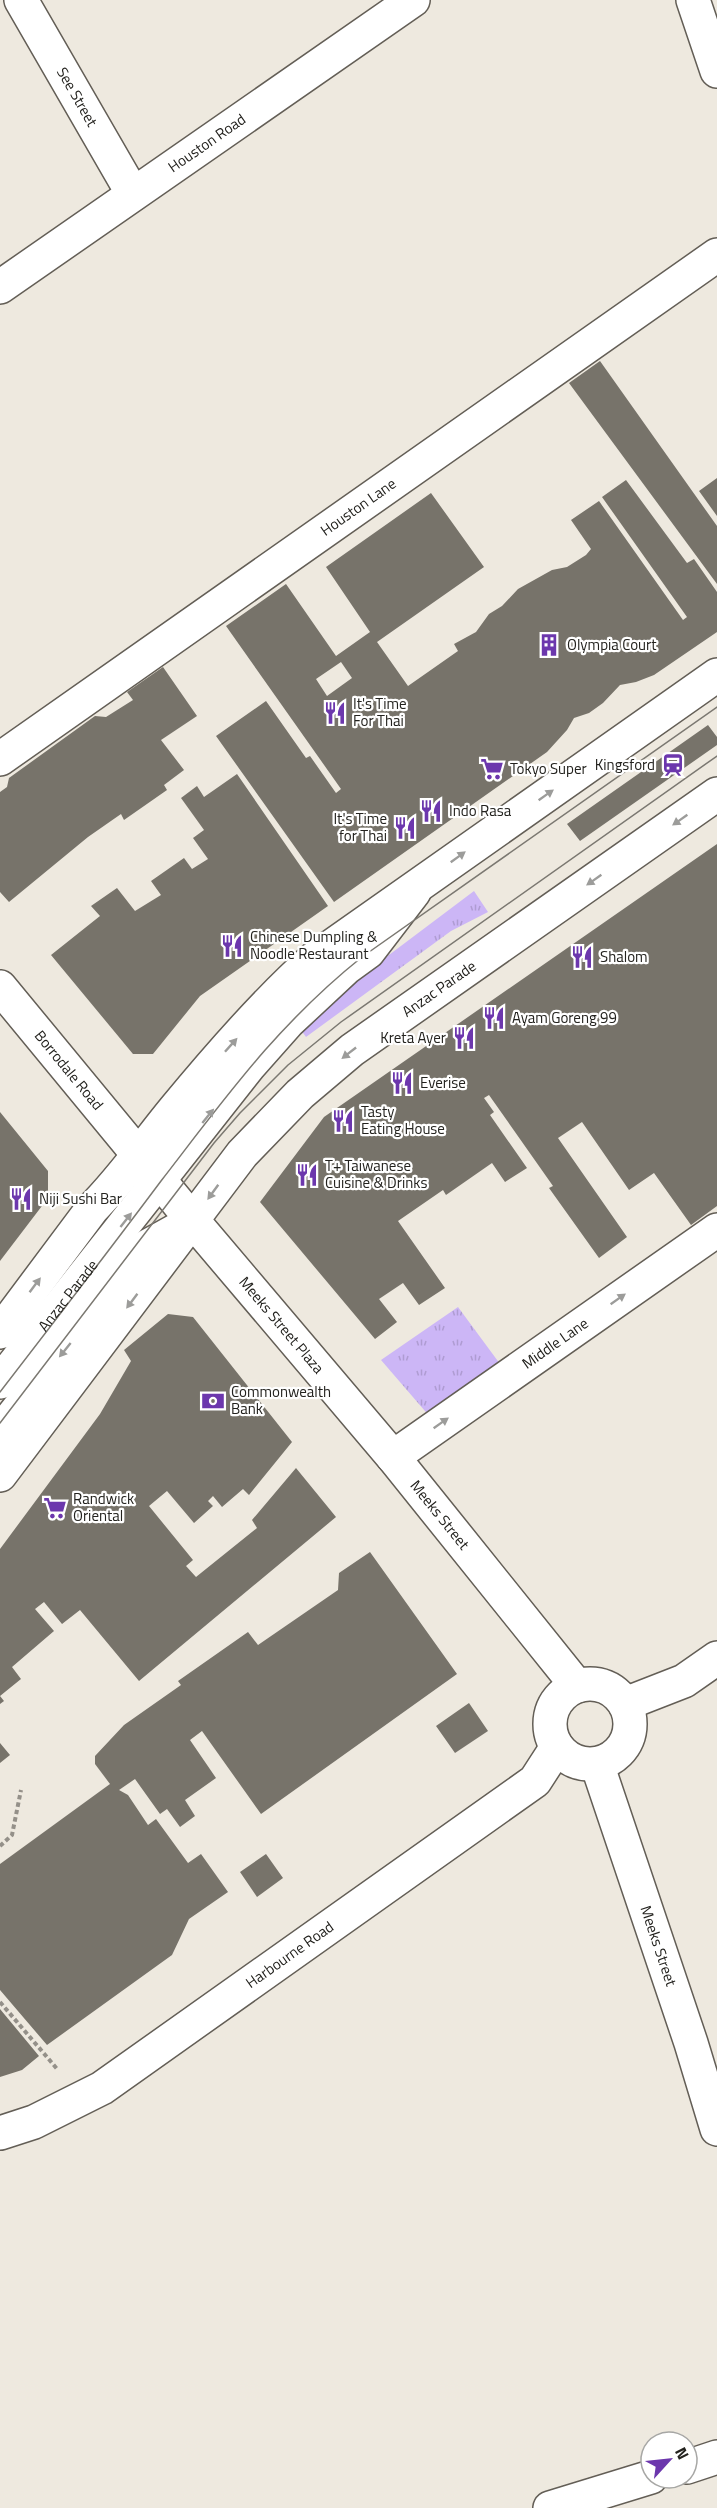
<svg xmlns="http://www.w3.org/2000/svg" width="717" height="2508" font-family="'Titillium Web',sans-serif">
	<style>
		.grass { fill: url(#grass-tufts) }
		.building { fill: #77736a; fill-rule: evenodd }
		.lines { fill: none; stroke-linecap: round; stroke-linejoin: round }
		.minor-casing { stroke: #635e56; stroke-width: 36 }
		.major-casing { stroke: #635e56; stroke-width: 36 }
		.path { stroke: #949089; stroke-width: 4; stroke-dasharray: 4.5 3; stroke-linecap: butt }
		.minor { stroke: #fff; stroke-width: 33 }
		.major { stroke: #fff; stroke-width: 33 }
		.tram { stroke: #7b7871; stroke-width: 1.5 }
		.oneway { fill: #9c9c9a }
		.labels { text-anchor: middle; stroke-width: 4.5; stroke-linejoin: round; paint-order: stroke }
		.street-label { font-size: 15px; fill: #23221e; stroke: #fff }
		.poi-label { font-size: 15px; fill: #23221e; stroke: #fff; text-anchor: start }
	</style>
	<defs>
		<pattern id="grass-tufts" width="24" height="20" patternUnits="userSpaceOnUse" patternTransform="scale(1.5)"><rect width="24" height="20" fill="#ccb6f6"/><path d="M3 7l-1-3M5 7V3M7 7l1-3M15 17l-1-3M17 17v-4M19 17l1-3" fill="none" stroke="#af9cd2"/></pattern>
	</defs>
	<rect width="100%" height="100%" fill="#eee9df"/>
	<!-- grass -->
	<path class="grass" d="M474 891 488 912 451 931 306 1037 301 1030 365 973Z
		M458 1307 503 1368 431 1418 381 1360Z"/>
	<!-- building -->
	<path class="building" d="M600 361 717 526V584L569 383Z
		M717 478V516L699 491Z
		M626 480 687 563 694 559 717 592V632L654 675 636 682 620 685 603 703 589 713 574 718 567 730 547 752 334 902 216 736 266 701 306 758 310 756 336 793 341 789 226 626 286 584 336 656 370 632 326 567 431 493 484 567 377 642 408 686 458 651 454 644 476 632 489 614 502 606 518 589 552 570 567 567 586 555 591 549 571 520 599 501 683 620 687 617 602 497ZM341 662 352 678 327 696 316 679Z
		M163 667 197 716 161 740 184 770 164 785 167 790 124 820 121 814 88 837 9 902 0 892V792L7 787 9 778 95 716 106 717 133 700 127 692Z
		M708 725 717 737V745L580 841 567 824Z
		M237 774 328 906 200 996 153 1054H133L51 955 100 916 91 906 117 888 135 911 161 895 151 881 184 858 192 869 208 859 193 838 204 830 181 798 197 786 204 797Z
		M717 844V1206L691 1225 654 1173 629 1190 582 1122 558 1138 627 1237 599 1258 549 1188 553 1186 489 1095 484 1098 494 1112 490 1115 527 1168 505 1182 492 1163 446 1195 443 1190 398 1221 445 1288 419 1305 403 1283 379 1299 397 1322 375 1339 260 1202 324 1117Z
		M0 1112 48 1171V1198L0 1261Z
		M168 1314 193 1317 292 1442 249 1495 243 1489 222 1507 213 1496 208 1501 213 1506 194 1523 167 1491 149 1506 193 1560 186 1566 196 1577 257 1528 252 1520 296 1468 336 1517 139 1681 80 1610 62 1624 44 1602 35 1609 54 1631 12 1667 21 1679 0 1696 4 1701 0 1704V1549L100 1414 131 1361 124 1350Z
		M370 1552 457 1674 261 1814 202 1731 190 1740 216 1778 185 1800 195 1816 180 1827 167 1809 160 1814 135 1779 119 1790 128 1795 148 1825 156 1819 188 1863 201 1854 228 1892 189 1919 172 1955 47 2045 0 1990V1864L110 1784 95 1764V1756L124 1725 181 1685 178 1681 248 1632 258 1645 338 1590 339 1573Z
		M469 1703 488 1731 455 1753 436 1726Z
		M0 1743 10 1755 0 1763Z
		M266 1854 283 1878 257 1897 240 1872Z
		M0 2009 39 2056 22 2070 0 2077Z"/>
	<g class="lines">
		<!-- minor casing -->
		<g class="minor-casing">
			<g id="minor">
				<path id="s1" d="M21 0 133 194"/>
				<path d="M693 0 717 71"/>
				<path id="s2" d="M0 287 413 0"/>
				<path id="s3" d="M0 759 717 255"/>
				<path id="s4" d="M0 987 193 1221 393 1457 577 1686"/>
				<path id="s5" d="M0 1382 249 1066 288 1022 346 968 368 952 414 892"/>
				<path d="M0 1432 148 1246 193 1221"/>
				<path id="s6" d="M393 1457 717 1230"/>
				<circle cx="590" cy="1724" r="40"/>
				<path d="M625 1704 684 1681 717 1658"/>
				<path id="s7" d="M597 1764 691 2043 717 2129"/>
				<path id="s8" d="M0 2133 34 2122 102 2088 535 1781 557 1747"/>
				<path d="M687 2467 717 2457"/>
				<path d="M550 2508 651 2477"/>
			</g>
		</g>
		<!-- major casing -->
		<g class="major-casing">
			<g id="major">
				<path d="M0 1332 92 1209C122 1179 147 1143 174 1110 216 1059 266 1001 315 958L717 675"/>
				<path id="s9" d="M0 1475 242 1154 300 1094 352 1050 717 794"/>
			</g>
		</g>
		<!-- path -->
		<path class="path" d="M0 1846 12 1835 21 1790
			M0 2002 58 2070"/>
		<!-- minor -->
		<use href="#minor" class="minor"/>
		<!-- major -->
		<use href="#major" class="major"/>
		<!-- tram -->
		<path class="tram" d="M0 1392C54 1322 108 1252 161 1181 226 1097 277 1025 362 957L717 707
			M0 1423 214 1143 240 1113 288 1065 341 1022 717 756"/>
	</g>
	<!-- one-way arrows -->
	<defs><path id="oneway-solid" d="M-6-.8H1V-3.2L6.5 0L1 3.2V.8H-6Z" transform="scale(1.5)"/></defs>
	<g class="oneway">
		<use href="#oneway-solid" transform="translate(546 795) rotate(-35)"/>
		<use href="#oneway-solid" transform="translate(680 820) rotate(145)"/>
		<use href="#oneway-solid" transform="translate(458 857) rotate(-36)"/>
		<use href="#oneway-solid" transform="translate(594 880) rotate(145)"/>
		<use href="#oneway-solid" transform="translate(231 1045) rotate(-48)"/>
		<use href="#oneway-solid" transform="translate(349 1053) rotate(142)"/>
		<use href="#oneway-solid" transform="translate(208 1116) rotate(-51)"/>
		<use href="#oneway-solid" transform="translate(213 1192) rotate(126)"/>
		<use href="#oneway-solid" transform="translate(126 1220) rotate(-52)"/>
		<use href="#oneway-solid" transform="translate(35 1285) rotate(-53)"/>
		<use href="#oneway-solid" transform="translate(618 1299) rotate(-35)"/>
		<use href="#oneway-solid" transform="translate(132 1301) rotate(127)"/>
		<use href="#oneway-solid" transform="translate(65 1350) rotate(129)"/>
		<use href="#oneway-solid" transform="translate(441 1423) rotate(-35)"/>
	</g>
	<!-- icons -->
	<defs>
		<g id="building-bare" transform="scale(1.8)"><path d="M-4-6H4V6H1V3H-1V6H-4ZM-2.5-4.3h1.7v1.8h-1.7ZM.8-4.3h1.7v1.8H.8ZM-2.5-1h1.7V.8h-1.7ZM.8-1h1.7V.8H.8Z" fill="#6c37ad" stroke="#fff" stroke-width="2.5" paint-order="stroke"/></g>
		<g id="restaurant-bare" transform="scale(1.8)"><path d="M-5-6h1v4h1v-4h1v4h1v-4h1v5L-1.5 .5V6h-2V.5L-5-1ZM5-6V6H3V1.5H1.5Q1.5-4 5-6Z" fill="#6c37ad" stroke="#fff" stroke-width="2.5" paint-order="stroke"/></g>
		<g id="station-bare" transform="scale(1.8)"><path d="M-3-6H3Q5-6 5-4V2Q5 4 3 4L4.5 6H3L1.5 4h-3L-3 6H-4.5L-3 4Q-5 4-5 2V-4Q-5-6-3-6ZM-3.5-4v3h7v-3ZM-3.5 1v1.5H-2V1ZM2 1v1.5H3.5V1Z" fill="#6c37ad" stroke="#fff" stroke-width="2.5" paint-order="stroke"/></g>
		<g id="supermarket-bare" transform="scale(1.8)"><path d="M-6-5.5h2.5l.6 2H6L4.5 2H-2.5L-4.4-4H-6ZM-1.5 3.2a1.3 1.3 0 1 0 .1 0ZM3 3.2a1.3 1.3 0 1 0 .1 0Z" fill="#6c37ad" stroke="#fff" stroke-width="2.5" paint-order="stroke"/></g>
		<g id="bank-bare" transform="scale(1.8)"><path d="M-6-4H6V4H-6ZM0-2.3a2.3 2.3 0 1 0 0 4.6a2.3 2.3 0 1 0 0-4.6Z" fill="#6c37ad" stroke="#fff" stroke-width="2.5" paint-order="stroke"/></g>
	</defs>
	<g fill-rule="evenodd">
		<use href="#building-bare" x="549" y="645"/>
		<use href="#restaurant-bare" x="335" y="713"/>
		<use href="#station-bare" x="673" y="765"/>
		<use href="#supermarket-bare" x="492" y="769"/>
		<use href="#restaurant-bare" x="431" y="811"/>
		<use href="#restaurant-bare" x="405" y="828"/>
		<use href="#restaurant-bare" x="232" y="946"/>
		<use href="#restaurant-bare" x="582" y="957"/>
		<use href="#restaurant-bare" x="494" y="1018"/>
		<use href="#restaurant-bare" x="464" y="1038"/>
		<use href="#restaurant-bare" x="402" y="1083"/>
		<use href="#restaurant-bare" x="343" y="1121"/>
		<use href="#restaurant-bare" x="307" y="1175"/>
		<use href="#restaurant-bare" x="21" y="1199"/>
		<use href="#bank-bare" x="213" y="1401"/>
		<use href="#supermarket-bare" x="55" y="1508"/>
	</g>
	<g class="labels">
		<!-- street labels -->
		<g class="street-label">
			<text dy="5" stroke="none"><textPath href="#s1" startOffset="112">See Street</textPath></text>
			<text dy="5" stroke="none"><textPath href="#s2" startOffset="252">Houston Road</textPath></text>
			<text dy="5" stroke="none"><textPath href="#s3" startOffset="438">Houston Lane</textPath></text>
			<text dy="5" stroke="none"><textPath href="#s9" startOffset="660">Anzac Parade</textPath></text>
			<text dy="5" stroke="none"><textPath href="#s4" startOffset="108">Borrodale Road</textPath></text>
			<text dy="5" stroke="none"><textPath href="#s5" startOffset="110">Anzac Parade</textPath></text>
			<text dy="5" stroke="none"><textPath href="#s4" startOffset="440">Meeks Street Plaza</textPath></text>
			<text dy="5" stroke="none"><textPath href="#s6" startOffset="198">Middle Lane</textPath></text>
			<text dy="5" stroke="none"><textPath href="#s4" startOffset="687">Meeks Street</textPath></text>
			<text dy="5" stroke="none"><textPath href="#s7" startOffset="192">Meeks Street</textPath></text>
			<text dy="5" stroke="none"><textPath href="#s8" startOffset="342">Harbourne Road</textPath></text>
		</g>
		<!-- poi labels -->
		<g class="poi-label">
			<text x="567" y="650">Olympia Court</text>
			<text x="353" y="709">It's Time<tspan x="353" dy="17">For Thai</tspan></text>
			<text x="655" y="770" text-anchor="end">Kingsford</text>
			<text x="510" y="774">Tokyo Super</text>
			<text x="449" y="816">Indo Rasa</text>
			<text x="387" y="824" text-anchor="end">It's Time<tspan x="387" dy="17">for Thai</tspan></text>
			<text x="250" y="942">Chinese Dumpling &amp;<tspan x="250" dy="17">Noodle Restaurant</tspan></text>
			<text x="600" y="962">Shalom</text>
			<text x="512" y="1023">Ayam Goreng 99</text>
			<text x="446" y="1043" text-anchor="end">Kreta Ayer</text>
			<text x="420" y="1088">Everise</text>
			<text x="361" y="1117">Tasty<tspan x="361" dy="17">Eating House</tspan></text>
			<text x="325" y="1171">T+ Taiwanese<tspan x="325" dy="17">Cuisine &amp; Drinks</tspan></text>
			<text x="39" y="1204">Niji Sushi Bar</text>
			<text x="231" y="1397">Commonwealth<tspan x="231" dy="17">Bank</tspan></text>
			<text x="73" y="1504">Randwick<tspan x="73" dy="17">Oriental</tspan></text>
		</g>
	</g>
	<!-- north arrow -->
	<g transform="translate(669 2460) rotate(63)"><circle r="28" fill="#ffffff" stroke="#a7a7a5" stroke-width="1.5"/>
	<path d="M0-4.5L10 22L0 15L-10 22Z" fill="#6c37ad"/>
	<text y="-9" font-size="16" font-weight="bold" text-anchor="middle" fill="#23221e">N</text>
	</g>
</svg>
